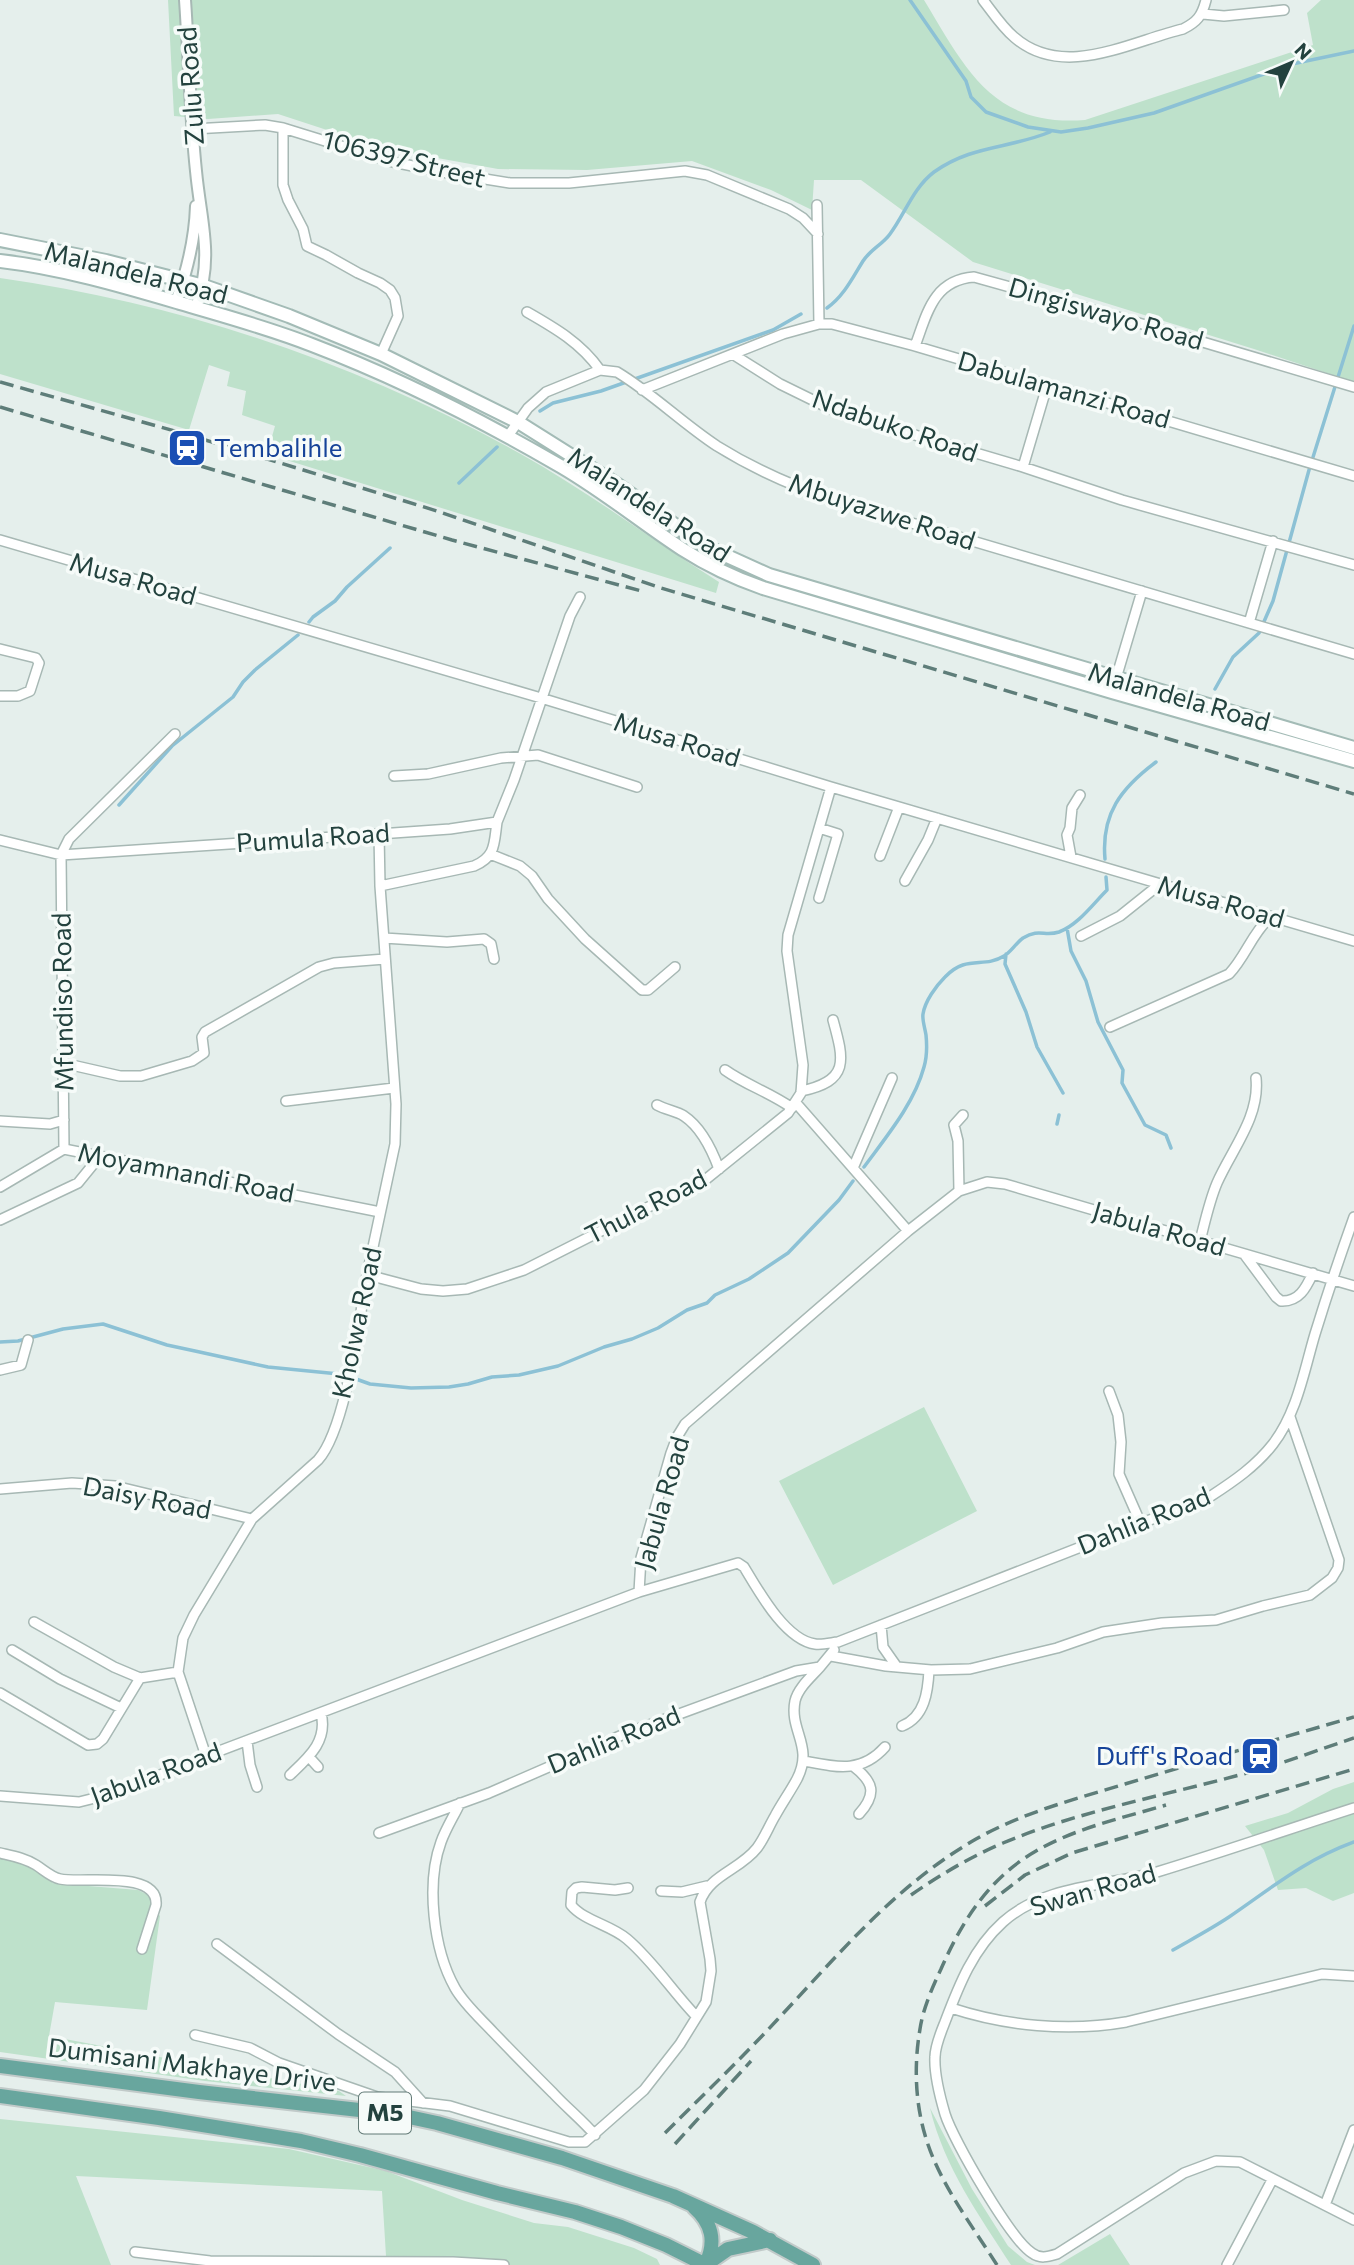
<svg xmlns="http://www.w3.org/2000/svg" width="1354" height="2265" font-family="Commissioner,sans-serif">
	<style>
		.green { fill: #bee1cb }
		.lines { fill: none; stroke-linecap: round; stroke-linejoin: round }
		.stream { stroke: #8cc1d5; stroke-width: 3.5 }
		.minor-casing { stroke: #a7b8b4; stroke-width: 12 }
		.tertiary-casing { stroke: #a7b8b4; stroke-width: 14 }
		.secondary-casing { stroke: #a3bbb6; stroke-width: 16 }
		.primary-casing { stroke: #c1cac9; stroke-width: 18 }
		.minor { stroke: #fff; stroke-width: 9 }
		.tertiary { stroke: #fff; stroke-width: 10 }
		.secondary { stroke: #fff; stroke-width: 12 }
		.primary { stroke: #68a69e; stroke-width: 14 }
		.rail { stroke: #5e7d79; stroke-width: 3.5; stroke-dasharray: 14 7; stroke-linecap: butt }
		.labels { text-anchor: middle; stroke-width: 7; stroke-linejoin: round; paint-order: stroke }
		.shield { fill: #f6fbf9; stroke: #627a76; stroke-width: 2 }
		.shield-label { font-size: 24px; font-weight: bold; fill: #23423e }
		.street-label { font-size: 26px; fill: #23423e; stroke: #f6fbf9 }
		.transit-label { font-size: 26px; fill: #164399; stroke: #f6fbf9; text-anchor: start }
	</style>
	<rect width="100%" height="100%" fill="#e5efec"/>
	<!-- green -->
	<path class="green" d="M168 0H924C966 69 992 127 1085 120L1313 45 1307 13 1321 0H1354V382L1254 349 973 262 861 180H814L812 210 771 190 692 161 587 170 498 169 382 148 278 114 208 119 174 116Z
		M0 278C182 304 358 363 519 453 589 492 652 540 719 582L716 593 267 454 275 426 242 415 246 391 227 386 230 372 209 365 189 430 0 374Z
		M924 1407 977 1511 833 1585 779 1481Z
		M1354 1782V1893L1333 1901 1306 1888 1278 1890 1264 1850 1245 1826 1288 1813 1333 1789Z
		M0 1856 22 1863 53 1881 52 1883 138 1890 148 1895 160 1916 147 2010 55 2002 49 2036 339 2091 346 2096 205 2081 0 2052Z
		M930 2108 972 2189 1008 2246 1027 2262 1035 2265H1011C979 2215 944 2167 930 2108Z
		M0 2119 289 2149 386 2171 462 2200 534 2223 568 2227 634 2248 657 2259 660 2265H422L386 2256 382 2191 76 2176 111 2265H0Z
		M1110 2234 1130 2265H1058Z"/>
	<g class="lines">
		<!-- stream -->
		<path class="stream" d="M910 0 966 81 971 97 986 112 1028 127 1061 132 1088 128 1154 113 1292 64 1354 51
			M827 308C844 296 853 277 863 261 870 250 883 244 890 234 905 214 913 188 934 172 972 145 1008 149 1050 132
			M540 411 553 403 601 391 773 330 801 314
			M459 483 497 447
			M309 622 313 617 335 601 347 587 390 548
			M1215 689 1233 657 1259 633 1273 601 1309 470 1354 326
			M119 805 172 746 233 697 243 682 255 670 298 635
			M1105 859C1101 814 1121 788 1156 762
			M1067 928 1071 951 1086 981 1098 1022 1123 1070 1122 1083 1145 1125 1166 1135 1171 1148
			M1006 954 1005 964 1026 1012 1037 1047 1063 1093
			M1057 1124 1059 1115
			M864 1167C886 1137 914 1104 924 1067 927 1057 927 1045 926 1035 925 1028 922 1020 923 1014 925 1001 936 986 945 977 967 954 983 969 1004 956 1011 952 1016 943 1023 938 1040 928 1044 937 1059 932 1078 925 1093 904 1107 890L1106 877
			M0 1342 18 1341 63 1329 103 1324 167 1345 195 1351 268 1367 339 1374
			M356 1379 370 1384 411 1388 449 1387 468 1384 492 1377 519 1375 558 1366 604 1347 632 1339 658 1328 687 1310 707 1303 715 1295 749 1279 788 1253 839 1200 853 1181
			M1173 1950C1192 1939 1211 1929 1229 1917 1273 1887 1303 1861 1354 1842"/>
		<!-- minor casing -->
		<g class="minor-casing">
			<path id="minor" d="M983 0C993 13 1002 27 1014 37 1063 80 1129 42 1183 29 1197 22 1202 16 1206 0
				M1203 14 1224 16 1284 10
				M283 128V185L288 200 303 229 307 246 326 255 358 273 380 283 390 290 395 298 398 316 381 354
				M193 129 265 125 283 128 393 162 442 172 510 183H569L685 171 707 175 789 209 803 218 818 234
				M817 205 819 324
				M527 312C555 328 581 343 600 370
				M915 346C927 314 933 280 974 277L1132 321 1354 387
				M734 355 780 384 837 412 1023 467 1122 500 1354 565
				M642 390 783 334 819 324H832L915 346 1354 476
				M508 436 528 408 546 392 600 370 617 372C652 393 682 423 717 446 754 469 792 486 834 500L1354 654
				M1023 467 1047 386
				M0 540 541 698 831 787 1354 941
				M1249 623 1273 541
				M0 649 36 658 39 663 30 691 18 696H0
				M1112 692 1142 591
				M394 776 428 774 501 758 538 755 637 787
				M0 840 61 855 379 834 450 829 497 822 514 780 570 616 580 597
				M490 854 520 866 532 876 548 899 585 939 642 990H648L675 967
				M880 856 899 807
				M1071 857 1067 835 1070 828 1072 808 1080 795
				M905 881 928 840 937 818
				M380 886 474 866C496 857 494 843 497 822
				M819 898 838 834 819 828
				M1081 936 1120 916 1160 884
				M384 938 447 942 484 939 491 944 494 959
				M1110 1027 1229 974C1246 956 1251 935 1270 917
				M63 1063 120 1076H141L192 1061 204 1053 202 1037 205 1032 319 967 334 963 385 959
				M725 1070C746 1085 771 1093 792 1108
				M801 1091C850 1081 844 1060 833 1020
				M286 1101 394 1088
				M796 1103 908 1231
				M657 1105C666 1110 677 1111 684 1116 702 1128 712 1150 719 1169
				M0 1121 50 1124 64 1120
				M64 1149 61 855 69 839 175 734
				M853 1168 892 1078
				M0 1187 64 1149 380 1212
				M959 1191 958 1141 954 1125 963 1115
				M0 1220 78 1183 100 1156
				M1200 1241C1205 1222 1209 1202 1217 1183 1232 1149 1260 1117 1256 1078
				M1244 1254 1276 1297 1281 1301C1299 1302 1306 1288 1313 1273
				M368 1275 421 1289 443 1291 467 1289 524 1270 676 1193 705 1180 788 1113 801 1093 803 1065 787 951 788 935 831 787
				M0 1370 21 1365 28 1340
				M1109 1391 1118 1415 1121 1442 1119 1474 1141 1524
				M0 1489 72 1483 115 1486 252 1519
				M639 1592 738 1563 744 1567C758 1590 785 1640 815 1644 822 1645 830 1643 838 1642L1211 1496C1234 1481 1256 1466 1273 1444 1297 1413 1304 1371 1315 1334 1327 1295 1340 1256 1354 1217
				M34 1622 114 1667 140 1678 178 1672
				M881 1625 883 1647 897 1667
				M12 1650 60 1679 121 1708
				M831 1656 886 1666 931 1670 970 1669 1057 1648 1103 1632 1162 1623 1216 1620 1263 1606 1310 1595 1332 1578 1338 1568 1339 1560 1290 1417
				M0 1693 88 1745 97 1744 103 1739 140 1678
				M902 1726C925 1717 928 1691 929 1670
				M247 1741 250 1765 257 1787
				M206 1756 178 1672 183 1638 194 1615 252 1519 318 1460C346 1429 359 1320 367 1275 376 1231 386 1188 395 1144L396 1104 380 886 379 834
				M309 1757 318 1767
				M804 1761C836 1767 861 1774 885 1747
				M853 1766C874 1782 877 1794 859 1814
				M290 1775C309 1757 328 1741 321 1713
				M0 1796 79 1802 119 1792 206 1756 639 1592 641 1558 671 1453 677 1437 685 1424 908 1231 959 1191 987 1182 1005 1184 1354 1286
				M460 1803C454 1816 446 1828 441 1842 426 1883 433 1949 455 1988 464 2004 481 2019 493 2032 513 2053 533 2073 553 2093 567 2108 582 2120 595 2135
				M1354 1808C1289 1829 1223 1852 1157 1872 1107 1886 1044 1885 1003 1922 973 1949 959 1985 945 2022 941 2032 935 2046 935 2057 934 2075 940 2097 945 2114 953 2140 1011 2240 1032 2253 1040 2259 1047 2257 1057 2254L1184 2173 1216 2161 1240 2162 1354 2220
				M379 1833 489 1793 622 1735 796 1671 820 1667 834 1650
				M0 1853C13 1856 25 1858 36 1865 44 1870 51 1877 60 1879 82 1884 159 1869 156 1905L142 1949
				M628 1888 615 1890 582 1887 576 1888 572 1892 571 1905C584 1921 611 1925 627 1939 653 1961 673 1992 696 2016
				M661 1891 682 1892 707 1886
				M217 1944 338 2034 395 2072 423 2103
				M951 2008C1006 2026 1068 2032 1126 2022L1322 1974 1354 1976
				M195 2035 250 2048 279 2063 377 2097 450 2106 569 2142H585L644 2090 680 2044 706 2002 711 1971 710 1959 700 1902C709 1875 740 1870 757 1848 764 1839 769 1826 775 1816 782 1803 790 1792 797 1779 814 1746 789 1731 795 1701 798 1688 811 1677 820 1667
				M1325 2205 1354 2130
				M135 2252 210 2261 453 2262 504 2265
				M1227 2265 1272 2180"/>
		</g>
		<!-- tertiary casing -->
		<g class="tertiary-casing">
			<path id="tertiary" d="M185 0C189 57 190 114 196 171 201 224 214 255 196 308
				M176 302C187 271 195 239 196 206"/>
		</g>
		<!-- secondary casing -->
		<g class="secondary-casing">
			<path id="secondary" d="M0 240 106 261 204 286 289 316 381 354 518 422 615 483 705 546 769 575 1354 748
				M0 261C61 268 122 286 180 303 224 316 269 328 312 345 396 377 477 418 555 463 600 488 639 521 682 549 707 565 734 578 763 588L1112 692 1354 761"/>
		</g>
		<!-- primary casing -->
		<g class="primary-casing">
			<path id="primary" d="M0 2066 199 2092 395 2114 437 2123 562 2158 673 2196 753 2232 813 2265
				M0 2096 159 2118 301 2141 360 2155 497 2193 575 2212 621 2227 666 2245 706 2265
				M694 2207C713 2224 716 2242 706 2264
				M705 2265 728 2249 770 2240"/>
		</g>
		<!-- minor -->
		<use href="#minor" class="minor"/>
		<!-- tertiary -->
		<use href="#tertiary" class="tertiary"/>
		<!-- secondary -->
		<use href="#secondary" class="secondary"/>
		<!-- primary -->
		<use href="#primary" class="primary"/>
		<!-- rail -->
		<path class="rail" d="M0 382 189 435 437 511 661 588 1354 794
			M0 407 452 540 645 592
			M911 1895C940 1875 970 1857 1003 1843 1079 1811 1163 1796 1243 1774 1280 1765 1317 1750 1354 1738
			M985 1906 1025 1875 1072 1853 1354 1769
			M665 2133C702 2096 741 2059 777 2020 839 1954 896 1885 976 1839 1022 1813 1075 1799 1125 1784 1201 1761 1278 1739 1354 1717
			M675 2144 751 2061
			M997 2265C971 2224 938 2181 925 2135 915 2101 914 2064 920 2029 923 2009 932 1988 941 1969 962 1921 989 1878 1036 1851 1076 1828 1122 1818 1166 1805"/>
	</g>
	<!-- icons -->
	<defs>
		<g id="station-square" transform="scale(2.0125)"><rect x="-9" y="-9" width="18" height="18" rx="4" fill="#1a4fb4" stroke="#f6fbf9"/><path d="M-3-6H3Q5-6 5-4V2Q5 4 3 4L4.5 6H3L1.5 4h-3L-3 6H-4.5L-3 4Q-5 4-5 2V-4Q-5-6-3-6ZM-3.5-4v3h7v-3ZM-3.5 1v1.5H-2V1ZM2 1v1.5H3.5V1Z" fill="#fff"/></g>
	</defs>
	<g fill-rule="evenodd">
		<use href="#station-square" x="187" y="448"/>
		<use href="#station-square" x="1260" y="1756"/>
	</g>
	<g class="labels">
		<!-- shield labels -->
		<rect class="shield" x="359" y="2092.5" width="52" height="41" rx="5"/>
		<g class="shield-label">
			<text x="385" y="2121">M5</text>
		</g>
		<!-- street labels -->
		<g class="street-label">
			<text transform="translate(191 86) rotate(-94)" y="9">Zulu Road</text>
			<text transform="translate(404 159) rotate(14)" y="9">106397 Street</text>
			<text transform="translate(136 273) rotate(14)" y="9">Malandela Road</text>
			<text transform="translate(1106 314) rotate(16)" y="9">Dingiswayo Road</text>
			<text transform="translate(1064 390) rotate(16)" y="9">Dabulamanzi Road</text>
			<text transform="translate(895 426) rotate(19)" y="9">Ndabuko Road</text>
			<text transform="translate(649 505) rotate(33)" y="9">Malandela Road</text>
			<text transform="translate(882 512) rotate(18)" y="9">Mbuyazwe Road</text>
			<text transform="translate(133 579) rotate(16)" y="9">Musa Road</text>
			<text transform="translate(1179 697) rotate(16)" y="9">Malandela Road</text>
			<text transform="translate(677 740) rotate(17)" y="9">Musa Road</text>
			<text transform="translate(313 838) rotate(-4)" y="9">Pumula Road</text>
			<text transform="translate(1221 902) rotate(16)" y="9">Musa Road</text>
			<text transform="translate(63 1002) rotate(-91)" y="9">Mfundiso Road</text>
			<text transform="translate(186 1173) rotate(11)" y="9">Moyamnandi Road</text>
			<text transform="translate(646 1207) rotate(-27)" y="9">Thula Road</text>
			<text transform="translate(1159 1229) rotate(16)" y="9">Jabula Road</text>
			<text transform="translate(357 1323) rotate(-78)" y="9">Kholwa Road</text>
			<text transform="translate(147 1498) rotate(11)" y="9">Daisy Road</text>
			<text transform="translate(662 1503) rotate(-74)" y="9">Jabula Road</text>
			<text transform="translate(1144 1521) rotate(-22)" y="9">Dahlia Road</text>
			<text transform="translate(614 1740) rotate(-22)" y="9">Dahlia Road</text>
			<text transform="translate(156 1774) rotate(-20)" y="9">Jabula Road</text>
			<text transform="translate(1093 1890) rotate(-16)" y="9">Swan Road</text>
			<text transform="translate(192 2065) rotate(7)" y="9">Dumisani Makhaye Drive</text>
		</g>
		<!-- transit labels -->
		<g class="transit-label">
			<text x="214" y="457">Tembalihle</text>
			<text x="1233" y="1765" text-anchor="end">Duff's Road</text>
		</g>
	</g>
	<!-- north arrow -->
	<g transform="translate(1291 63) rotate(46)" stroke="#f6fbf9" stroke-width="5" paint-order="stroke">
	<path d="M0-5L12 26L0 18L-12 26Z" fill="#23423e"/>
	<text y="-10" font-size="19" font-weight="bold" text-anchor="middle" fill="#23423e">N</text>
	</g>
</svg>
